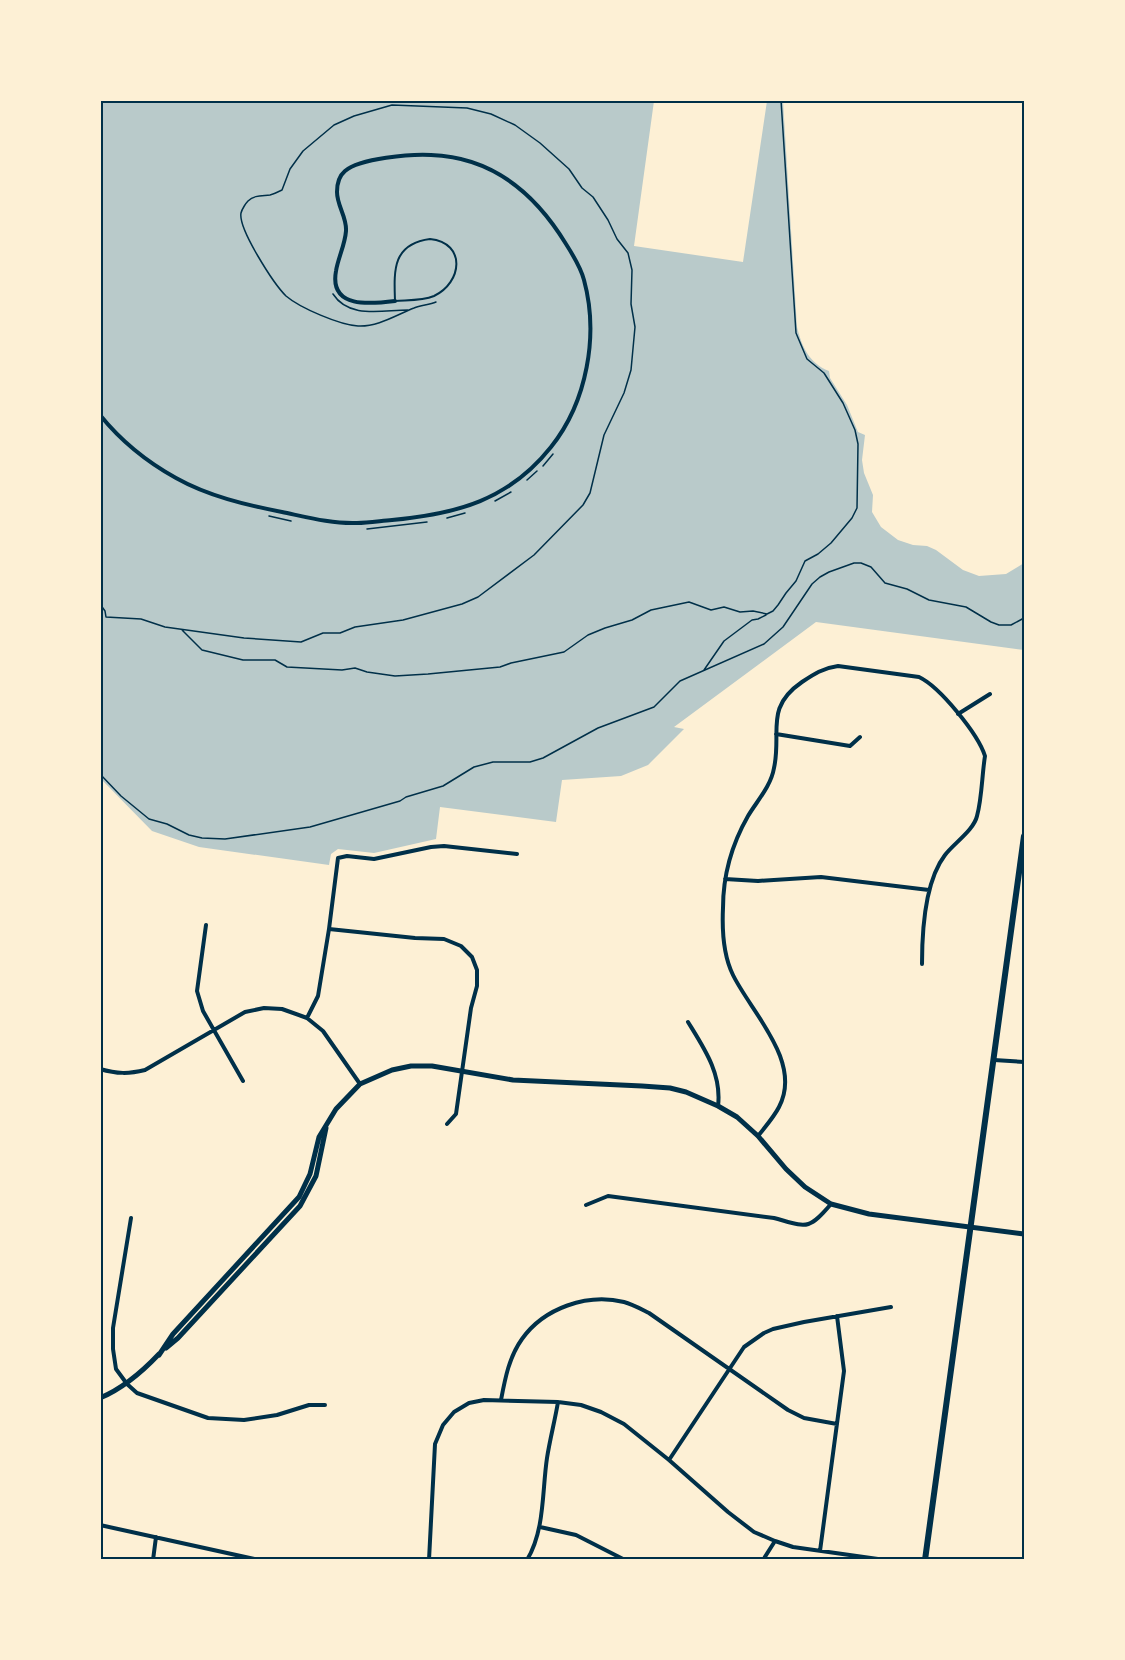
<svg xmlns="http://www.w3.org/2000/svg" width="1125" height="1660" font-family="'Fira Sans Condensed',sans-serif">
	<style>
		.green { fill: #b9caca }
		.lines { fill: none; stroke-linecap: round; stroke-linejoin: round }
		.path { stroke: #003049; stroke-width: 1.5 }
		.service { stroke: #003049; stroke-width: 2 }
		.minor { stroke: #003049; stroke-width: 4 }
		.tertiary { stroke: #003049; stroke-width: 5 }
		.secondary { stroke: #003049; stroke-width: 6 }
		.neatline { fill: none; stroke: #003049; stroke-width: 2 }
	</style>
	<rect width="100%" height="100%" fill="#fdf0d5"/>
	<!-- green -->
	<path class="green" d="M101 101H654L634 246 743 262 767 101H783L797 327C802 347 809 363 829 371L830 378 847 405 858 432 865 435 862 460 864 473 873 495 872 512 881 527 898 540 913 545 927 546 936 550 963 570 979 576 1006 574 1024 563V650L816 622 674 727 684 729 648 765 621 776 562 780 556 822 440 807 436 839 374 853 338 849 331 854 329 865 199 847 152 831 101 779Z"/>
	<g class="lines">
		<!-- path -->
		<path class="path" d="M333 294C349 319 382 310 408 310
			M543 466 553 454
			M527 480 537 471
			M495 501 511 492
			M269 516 291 521
			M447 518 465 513
			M367 529 427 522
			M100 604 105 611 106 617 141 619 165 627 244 638 301 642 323 633H340L355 627 403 620 462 604 478 597 534 555 583 505 590 493 604 435 624 393 631 370 635 327 631 304 632 270 628 253 617 239 608 220 593 197 582 188 569 169 540 143 515 125 491 114 467 108 392 105 354 116 334 125 303 151 290 169 282 190C278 192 274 194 270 195 262 196 254 195 248 201 246 203 242 209 241 213 238 229 274 284 286 296 300 308 340 325 358 326 378 327 396 315 414 308 421 305 429 305 436 302
			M182 630 202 650 243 660H275L287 667 342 670 355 668 367 672 395 676 428 674 500 667 511 663 564 652 588 635 605 628 632 620 651 610 689 602 711 610 724 607 740 612 753 611 767 614 773 611 778 605 786 593 796 581 805 561 818 554 831 543 852 518 857 508 858 444 855 430 843 403 824 373 807 359 796 333 781 100
			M704 670 724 641 752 620 758 619 766 615
			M100 774 121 796 149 819 167 824 189 835 202 838 225 839 310 827 400 801 406 797 443 786 474 767 493 762H530L543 758 598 728 654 707 680 681 764 644 783 627 812 584 820 577 829 572 854 563H861L871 567 885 583 907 589 929 600 966 607 991 622 999 625H1011L1024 618"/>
		<!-- service -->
		<path class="service" d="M430 239C467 243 462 283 434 296 422 301 408 300 395 301 394 271 392 244 430 239Z"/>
		<!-- minor -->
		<path class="minor" d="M100 415C121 441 147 462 176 478 208 496 246 505 282 512 306 517 332 524 357 523 368 523 380 521 392 520 457 514 509 500 551 447 587 402 599 335 584 280 581 268 573 255 566 244 535 193 492 157 431 155 411 154 360 158 345 171 339 176 337 184 337 192 337 206 347 217 346 231 345 245 338 258 336 271 329 309 371 304 395 301
			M958 714 990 694
			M776 734 850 746 860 737
			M725 879 758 881 821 877 929 890
			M206 925 197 991 203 1011 243 1081
			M329 929 415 938 444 939 461 946 472 957 477 970V986L471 1008 456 1114 447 1124
			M307 1018 318 996 329 929 338 858 347 856 374 859 431 847 444 846 517 854
			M688 1022C704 1048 722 1074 718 1106
			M994 1060 1024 1062
			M100 1069C117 1074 129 1074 145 1070L245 1012 264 1008 282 1009 307 1018 323 1031 360 1084
			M758 1136C765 1127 774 1117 779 1107 803 1062 751 1012 733 975 723 955 722 929 723 908 723 875 732 844 748 816 757 801 771 786 774 768 782 732 764 708 802 682 814 674 823 668 838 666L919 677C940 687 978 734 985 756 982 774 982 798 977 816 974 830 953 844 945 855 925 881 922 932 922 964
			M586 1205 608 1196 774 1218C807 1227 808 1231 831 1204
			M131 1218 113 1328V1349L116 1369 127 1384 137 1393 208 1418 244 1420 277 1415 309 1405H325
			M501 1400C505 1379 509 1357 522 1339 544 1308 587 1293 624 1302 632 1304 641 1309 649 1313L788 1410 804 1418 837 1424
			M669 1460 744 1347 764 1333 773 1329 804 1322 891 1307
			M100 1525 259 1560
			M540 1527 576 1535 625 1560
			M820 1551 844 1371 837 1316
			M153 1560 156 1537
			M429 1560 435 1444 443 1425 454 1412 469 1403 484 1400 558 1402 581 1405 601 1412 624 1424 669 1460 728 1512 754 1532 775 1541 793 1547 885 1560
			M527 1560C545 1530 542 1491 547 1458 550 1439 555 1420 558 1402
			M763 1560 775 1541"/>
		<!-- tertiary -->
		<path class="tertiary" d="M166 1348 178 1338 300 1206 316 1176 326 1128
			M159 1355 173 1334 299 1197 310 1174 319 1137 336 1109 360 1084 392 1070 411 1066H432L513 1080 642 1086 670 1088 686 1092 718 1106 737 1117 758 1136 786 1169 805 1187 831 1204 869 1214 1024 1234
			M100 1398C124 1388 142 1372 159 1354"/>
		<!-- secondary -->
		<path class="secondary" d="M925 1560 1024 836"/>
	</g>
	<!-- border -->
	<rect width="1125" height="1660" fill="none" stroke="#fdf0d5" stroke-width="204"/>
	<rect x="102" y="102" width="921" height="1456" class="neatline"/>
</svg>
